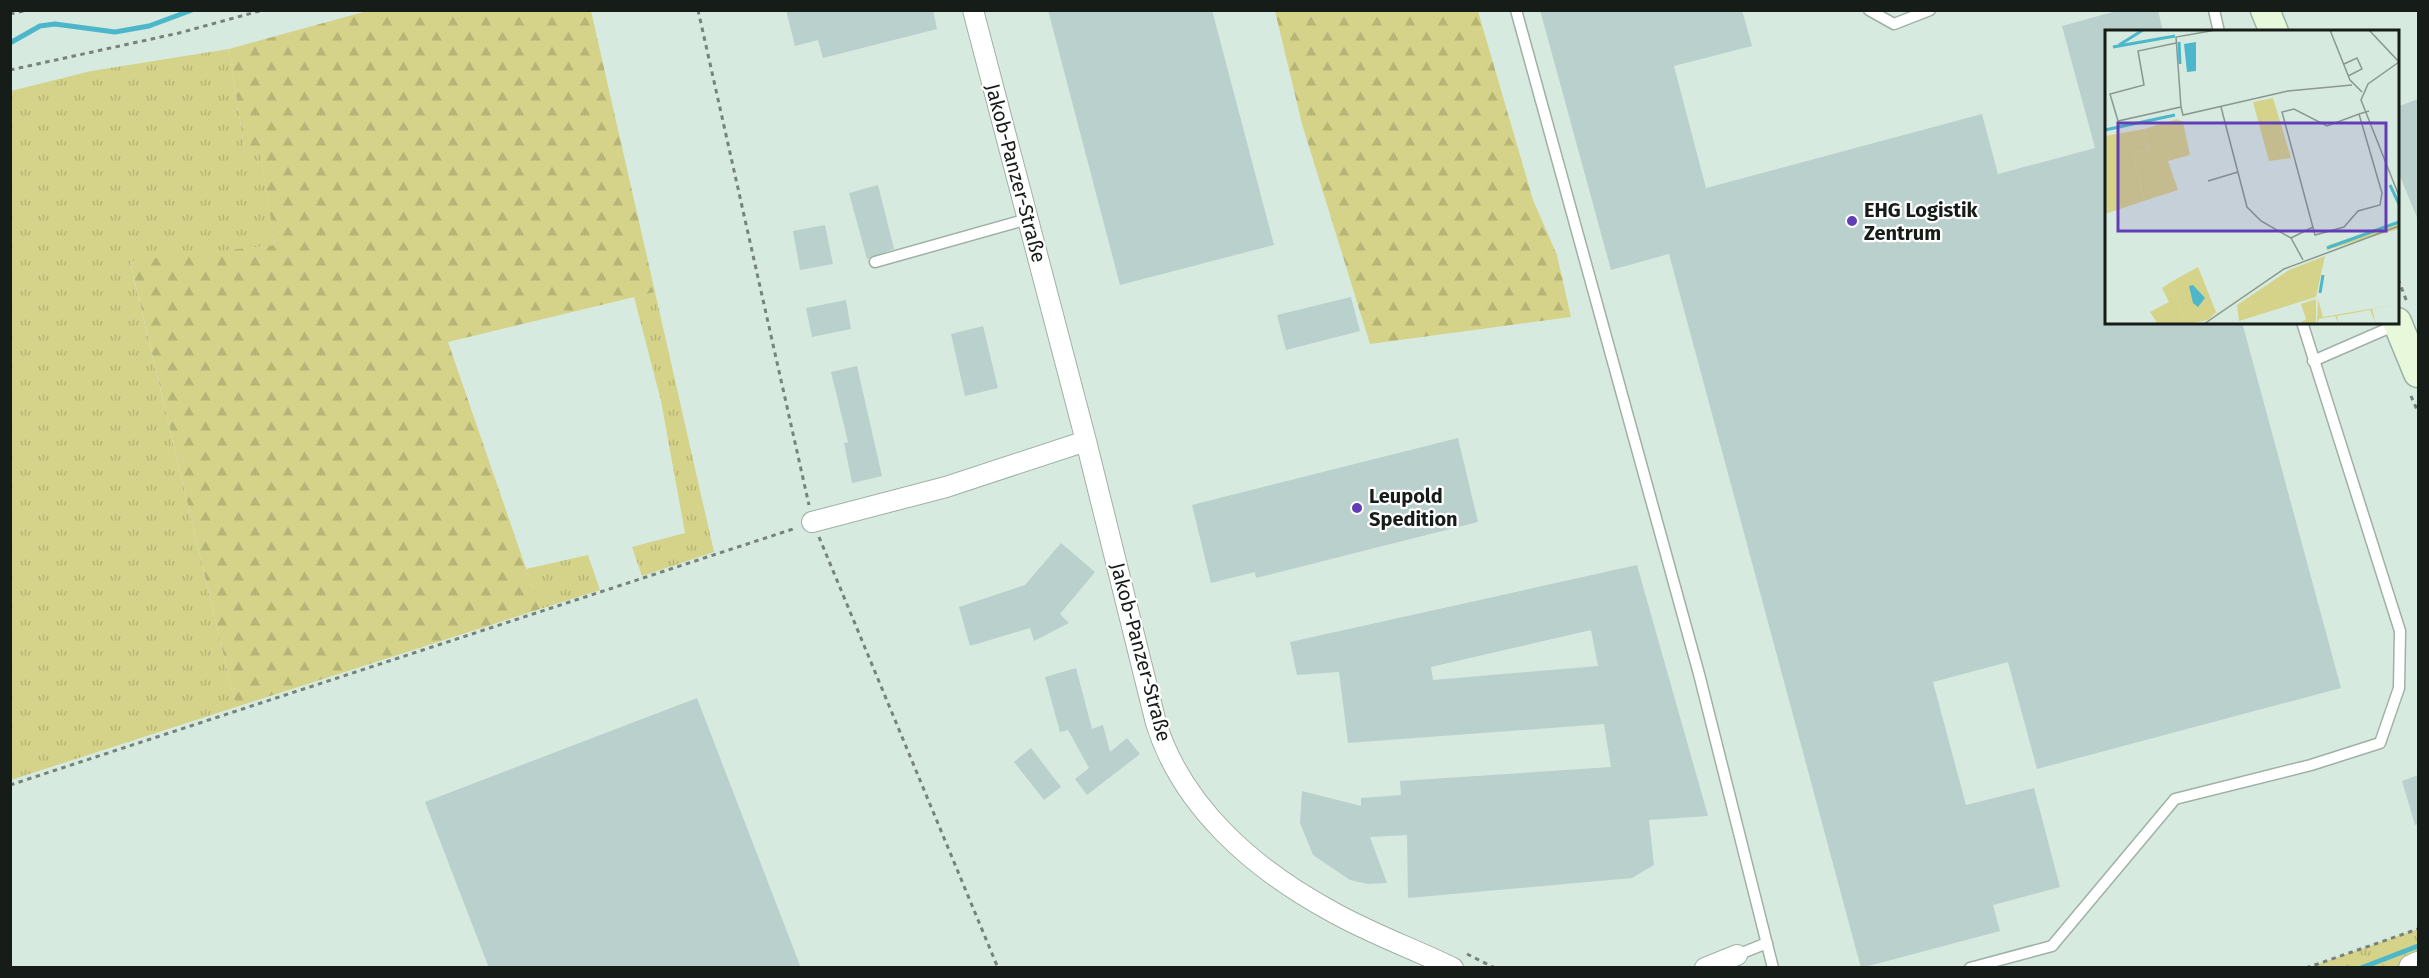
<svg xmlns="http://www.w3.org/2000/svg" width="2429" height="978" font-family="'Fira Sans',sans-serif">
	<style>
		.grass { fill: url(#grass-tufts) }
		.forest { fill: url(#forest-firs) }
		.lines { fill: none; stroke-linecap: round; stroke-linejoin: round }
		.stream { stroke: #4cb7cb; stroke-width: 5 }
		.building { fill: #bad0cd; fill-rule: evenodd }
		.service-casing { stroke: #9fb1a6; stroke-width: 13 }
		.minor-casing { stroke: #9fb1a6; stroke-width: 22 }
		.tertiary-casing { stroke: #9fb1a6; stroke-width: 28 }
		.secondary-casing { stroke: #9fb1a6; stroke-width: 31 }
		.path { stroke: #76827b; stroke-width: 3; stroke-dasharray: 4.5 4.5; stroke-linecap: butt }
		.service { stroke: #fff; stroke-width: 10 }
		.minor { stroke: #fff; stroke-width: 20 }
		.tertiary { stroke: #fff; stroke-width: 26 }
		.secondary { stroke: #e7f9da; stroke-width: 28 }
		.poi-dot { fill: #623eb6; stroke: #fff; stroke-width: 2 }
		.labels { text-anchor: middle; stroke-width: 4.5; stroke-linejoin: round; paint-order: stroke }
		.street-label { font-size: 20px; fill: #161c18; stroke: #fff }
		.poi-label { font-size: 20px; font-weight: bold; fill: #161c18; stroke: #fff; text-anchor: start }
		.inset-river { fill: none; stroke: #4cb7cb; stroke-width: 3 }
		.inset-road { fill: none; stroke: #8a988f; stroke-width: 1.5 }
		.view { fill: #623eb6; fill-opacity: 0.15; stroke: #623eb6; stroke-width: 3 }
		.inset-edge { fill: none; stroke: #161c18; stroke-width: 3 }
	</style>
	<defs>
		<pattern id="grass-tufts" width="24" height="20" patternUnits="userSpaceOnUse" patternTransform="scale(1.5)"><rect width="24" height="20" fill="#d5d389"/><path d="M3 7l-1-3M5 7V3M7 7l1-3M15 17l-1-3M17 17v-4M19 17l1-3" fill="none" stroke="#b6b576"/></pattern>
		<pattern id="forest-firs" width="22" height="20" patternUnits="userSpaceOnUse" patternTransform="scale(1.5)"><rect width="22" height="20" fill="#d5d389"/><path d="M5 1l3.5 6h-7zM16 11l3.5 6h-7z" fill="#b6b576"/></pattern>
	</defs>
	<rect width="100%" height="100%" fill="#d7eadf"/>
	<!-- grass -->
	<path class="grass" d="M229 49 245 153 260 151 275 245 130 262 236 707 11 780V91L91 71Z
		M655 292 714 552 642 576 632 547 685 533 661 401 634 297Z
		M588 555 600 590 540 609 526 569Z
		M2418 929V964L2407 967 2307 968Z"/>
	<!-- forest -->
	<path class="forest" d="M367 11H591L655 292 448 342 540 609 236 707 130 261 275 245 260 152 245 153 229 49Z
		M1275 11H1478L1533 200 1557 255 1571 317 1370 344 1302 124Z"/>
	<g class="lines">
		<!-- stream -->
		<path class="stream" d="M10 43 40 26 55 24 115 32 149 26 192 10
			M2361 968 2418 946"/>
	</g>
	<!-- building -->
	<path class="building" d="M786 10H933L937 29 823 58 818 40 795 46Z
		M1048 10H1212L1274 245 1120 285Z
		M1540 10H1742L1752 46 1674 66 1706 188 1982 114 1998 174 2095 148 2062 26 2120 10H2158L2163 32H2106V322H2242L2341 688 2037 769 2008 662 1933 682 1966 805 2034 788 2060 887 1993 905 2000 931 1861 968 1669 254 1611 270Z
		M2418 99V220L2397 169V107Z
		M878 185 894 249 867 259 849 193Z
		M825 225 833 264 800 270 793 231Z
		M1351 297 1360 331 1286 350 1277 315Z
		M846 300 851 329 812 337 806 308Z
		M983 326 998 388 965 396 951 334Z
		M857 366 882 476 852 483 844 443 848 442 831 372Z
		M1458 438 1478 522 1256 578 1255 572 1211 583 1192 505Z
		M1061 543 1095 572 1060 614 1069 623 1034 641 1030 628 970 646 959 607 1025 585Z
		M1637 565 1708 816 1649 820 1654 865 1632 878 1408 898 1407 835 1370 837 1387 883 1368 884 1350 880 1313 855 1300 823 1302 791 1361 806V798L1401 795 1400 781 1611 767 1604 724 1348 743 1339 672 1297 675 1290 642ZM1591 630 1598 666 1433 680 1431 667Z
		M1076 668 1092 729 1103 725 1110 752 1127 738 1140 754 1087 795 1075 779 1089 768 1068 730 1060 732 1045 677Z
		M697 698 801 968H489L425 802Z
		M1031 748 1061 787 1044 800 1014 762Z
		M2418 775V824L2415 825 2402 781Z"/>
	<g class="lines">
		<!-- service casing -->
		<g class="service-casing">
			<path id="service" d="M1516 10 1699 674 1773 968
				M1869 10 1894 24 1930 10
				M2214 10 2219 32
				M875 262 1028 219
				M2313 361 2398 324
				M1737 955 1767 943
				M1970 968 2052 946 2175 799 2311 765 2380 743 2399 688 2400 631 2302 322"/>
		</g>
		<!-- minor casing -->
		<g class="minor-casing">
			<path id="minor" d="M973 10 1086 441 1156 723C1182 807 1254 869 1329 910 1369 933 1412 948 1453 968
				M812 522 946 487 1086 441
				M1705 968 1737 955"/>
		</g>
		<!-- tertiary casing -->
		<g class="tertiary-casing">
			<path id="tertiary" d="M2412 968 2418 965"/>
		</g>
		<!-- secondary casing -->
		<g class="secondary-casing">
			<path id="secondary" d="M2265 10 2274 32
				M2397 322 2418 373"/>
		</g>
		<!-- path -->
		<path class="path" d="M698 10 809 505
			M10 14 28 10
			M10 70 179 33 263 10
			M2398 279 2407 302
			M2411 396 2418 412
			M819 537 998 968
			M10 785 796 528
			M1467 954 1495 968
			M2306 968 2418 929"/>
		<!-- service -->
		<use href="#service" class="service"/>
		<!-- minor -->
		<use href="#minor" class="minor"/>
		<!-- tertiary -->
		<use href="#tertiary" class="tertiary"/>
		<!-- secondary -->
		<use href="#secondary" class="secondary"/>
	</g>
	<!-- markers -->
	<g class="poi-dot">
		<circle cx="1852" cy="221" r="6"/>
		<circle cx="1357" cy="508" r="6"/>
	</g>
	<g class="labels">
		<!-- street labels -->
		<g class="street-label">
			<text transform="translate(1016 173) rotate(75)" y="7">Jakob-Panzer-Straße</text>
			<text transform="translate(1141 652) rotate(75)" y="7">Jakob-Panzer-Straße</text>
		</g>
		<!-- poi labels -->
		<g class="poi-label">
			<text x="1864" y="217">EHG Logistik<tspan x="1864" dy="23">Zentrum</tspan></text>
			<text x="1369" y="503">Leupold<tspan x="1369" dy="23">Spedition</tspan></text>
		</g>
	</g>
	<!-- overview -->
	<g transform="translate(2105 30)">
		<rect width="294" height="294" fill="#d7eadf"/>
		<path d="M39 99 44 120 28 122 39 171 0 184V106ZM294 191V199L221 220 224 215ZM193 229 103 290 81 294 66 252 93 237 111 282 105 288ZM211 269V294L196 292 201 289 196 274ZM213 269 218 287 294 274 267 279 271 294 265 280 232 286 234 294 230 286 214 289 212 294Z" fill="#d5d389"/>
		<path d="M168 68 186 128 164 131 148 72ZM72 89 78 92 85 125 63 131 73 160 39 171 28 122 44 120 39 99Z" fill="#d5d389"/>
		<path d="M220 226 211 267 134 291 132 275 184 240ZM66 252 81 294H53L45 282 64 272 57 258Z" fill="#d5d389"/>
		<path d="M91 12V41L82 42 79 14ZM88 255 100 268 93 277 88 273 84 256Z" fill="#4cb7cb"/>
		<path class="inset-river" d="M74 12 75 34M14 15 38 0M8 17 70 6M0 100 70 85M285 155 294 174M222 218 294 192M215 263 218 245"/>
		<path class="inset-road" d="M225 0 245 50 257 62M264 0 294 32 263 54 256 70 294 166M71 13 33 21 39 55 5 64 13 91 76 77 78 85 183 61 247 55M239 34 252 28 257 39 243 46M76 77 71 7 111 0M116 77 142 177 156 191 186 208 198 230M254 84 277 163 275 175 253 181 239 197 210 205 177 82 189 79 222 96 254 84 264 81M103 151 133 142M186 208 208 197M99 294 179 239 294 196"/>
		<path class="view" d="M13 93H281V201H13Z"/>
		<rect width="294" height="294" class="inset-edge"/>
	</g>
	<!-- border -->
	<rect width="2429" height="978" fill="none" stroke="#161c18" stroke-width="24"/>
</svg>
